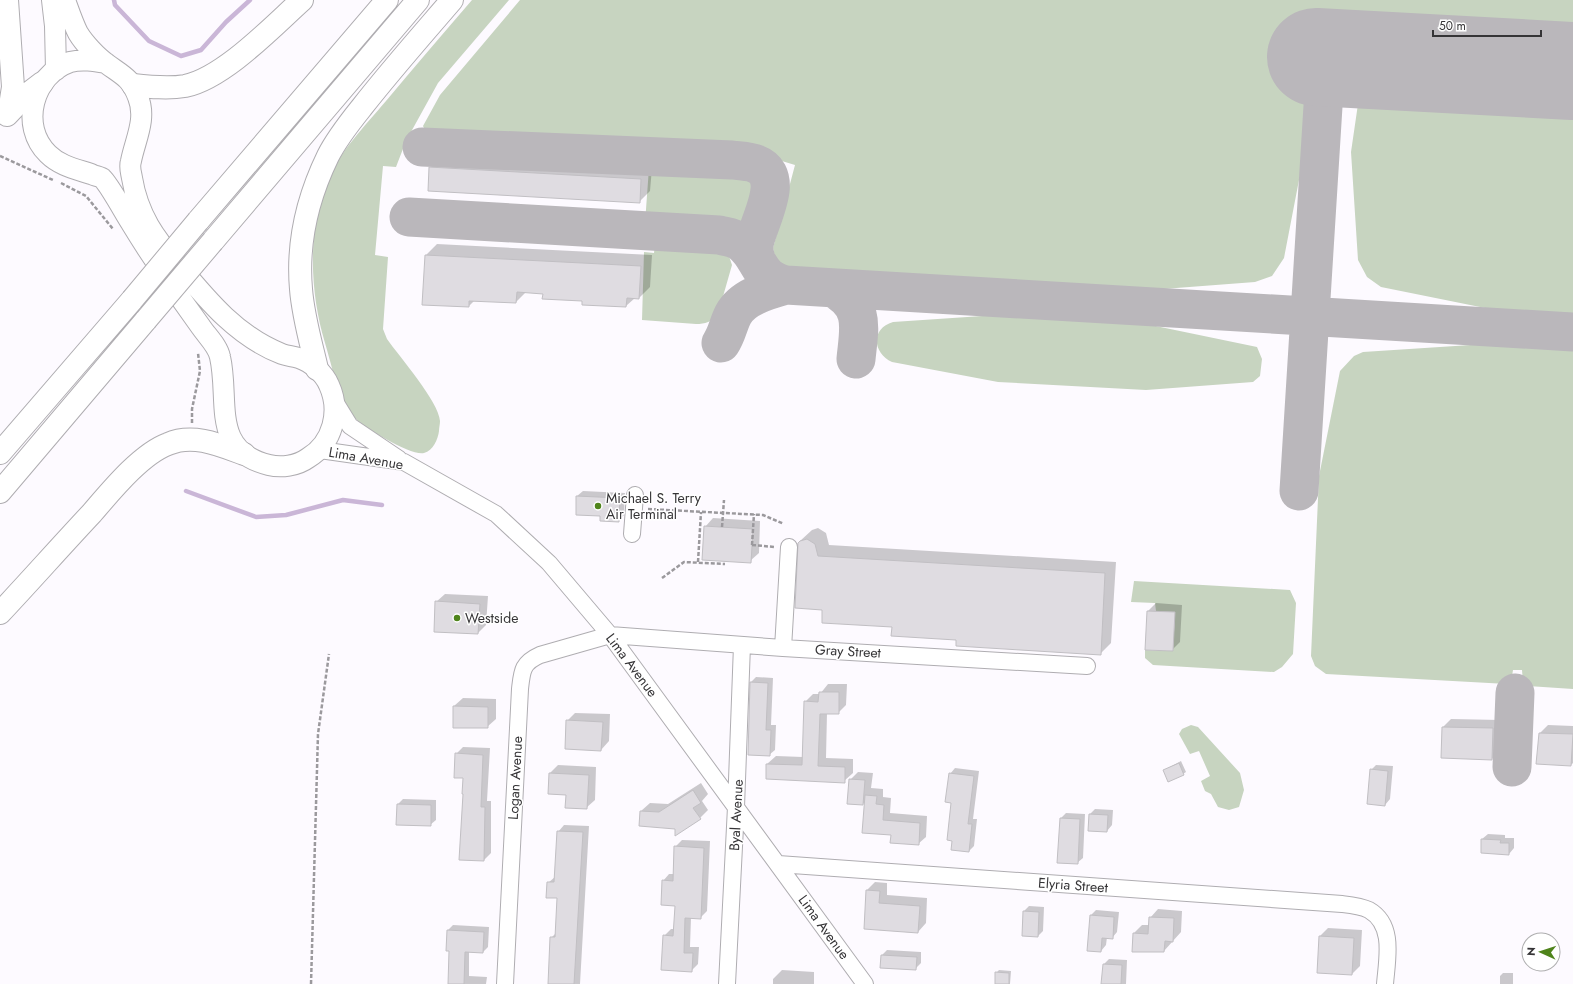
<svg xmlns="http://www.w3.org/2000/svg" width="1573" height="984" font-family="Jost,sans-serif">
	<style>
		.green { fill: #c7d4c0 }
		.shadow { fill: #0003 }
		.lines { fill: none; stroke-linecap: round; stroke-linejoin: round }
		.stream { stroke: #cab6d7; stroke-width: 4.5 }
		.taxiway { stroke: #bab7bb; stroke-width: 39 }
		.runway { stroke: #bab7bb; stroke-width: 98 }
		.building { fill: #dfdce1; stroke: #c1bfc3 }
		.minor-casing { stroke: #afadb1; stroke-width: 18 }
		.major-casing { stroke: #afadb1; stroke-width: 22 }
		.highway-casing { stroke: #afadb1; stroke-width: 24 }
		.path { stroke: #9b999d; stroke-width: 2.5; stroke-dasharray: 4 2; stroke-linecap: butt }
		.minor { stroke: #fff; stroke-width: 16 }
		.major { stroke: #fff; stroke-width: 20 }
		.highway { stroke: #fff; stroke-width: 22 }
		.highway-bridge-casing { stroke: #afadb1; stroke-width: 24; stroke-linecap: butt }
		.highway-bridge { stroke: #fff; stroke-width: 22 }
		.poi-dot { fill: #4f841b; stroke: #fff; stroke-width: 1.5 }
		.labels { text-anchor: middle; stroke-width: 3; stroke-linejoin: round; paint-order: stroke }
		.street-label { font-size: 14px; fill: #353436; stroke: #fff }
		.poi-label { font-size: 14px; fill: #353436; stroke: #fff; text-anchor: start }
	</style>
	<rect width="100%" height="100%" fill="#fdfaff"/>
	<!-- green -->
	<path class="green" d="M472 0H509L438 83 406 141 396 167 383 166 375 255 388 257 383 329 387 339C399 356 439 402 440 421 440 424 439 428 439 431 438 439 433 451 424 453 411 456 367 429 357 420 339 403 332 366 325 343 310 293 307 232 327 182 340 151 364 127 386 101 414 67 443 34 472 0Z
		M520 0H1573V33L1310 19 1304 154 1284 258 1272 276 1255 282 1150 290 783 270 776 262 773 248 795 165 755 153 432 134 425 130 423 126 440 95Z
		M1385 89 1573 100V314L1495 310 1381 287 1367 277 1358 260 1351 152 1358 104 1367 96Z
		M649 168 751 173 756 175 757 182 746 217 734 228 645 223Z
		M655 243 722 247 728 253 732 265 718 314C712 322 705 324 696 324L642 320 644 252 654 253Z
		M997 315 1146 324 1257 347 1262 359 1260 376 1253 382 1146 390 998 382 892 362C873 353 870 329 893 322Z
		M1486 344 1573 349V689L1528 686 1523 683 1522 670H1513L1511 682 1507 684 1326 674 1315 666 1311 656 1319 476 1340 371 1354 356 1363 352Z
		M1134 581 1290 590 1296 603 1293 654 1282 667 1274 672 1153 665 1145 658V650L1173 651 1175 613 1156 611 1155 603 1131 602Z
		M1191 725 1198 727 1240 773 1244 790 1239 807 1229 810 1218 807 1211 794 1205 791 1201 781 1210 776 1199 751 1190 754 1179 734 1182 729Z"/>
	<!-- shadow -->
	<path class="shadow" d="M441 157 652 168 650 191 639 202 430 168Z
		M437 244 652 255 650 287 639 298H635L626 306 544 293 526 292 516 302 475 300 469 306 423 304 426 255Z
		M583 491 625 493 624 515 619 521 601 515 577 496Z
		M713 518 760 521 759 553 750 561 705 527Z
		M818 528 826 533 829 545 1116 562 1111 643 1100 654 958 640 893 626 823 609 800 541 812 530Z
		M445 594 488 596 486 625 478 633 436 602Z
		M1156 603 1182 605 1180 642 1172 650 1148 611Z
		M756 677 773 678 771 725H776L775 750 769 755 751 682Z
		M828 684H847L846 705 838 713H827L826 758 853 759V773L844 781 767 764 776 756 803 757 805 702 813 694H820Z
		M463 698 496 699V719L487 727 454 706Z
		M575 713 610 714 609 741 601 750 567 721Z
		M1451 719 1501 720 1500 751 1492 759 1442 757 1443 727Z
		M1548 725 1573 726V763L1571 765 1540 733Z
		M463 747 490 748 487 801H491V853L484 860 460 859 464 777 456 754Z
		M1181 761 1186 772 1183 774 1164 770Z
		M558 765 596 767 595 800 586 808 567 794 550 773Z
		M1376 765 1393 766 1390 799 1385 805 1371 770Z
		M955 768 979 771 973 819H977L974 846 969 851 952 802 950 774Z
		M858 772 873 773 871 788 883 789V797L891 798 890 813 927 816 926 837 918 844 892 834 865 802 863 804 850 780Z
		M701 783 708 794 702 801 708 810 700 818 676 828 641 811 650 803 668 804Z
		M403 799 436 800V820L430 825 398 804Z
		M1095 809 1113 810 1112 825 1107 831 1090 814Z
		M1066 813 1085 814 1083 858 1077 863 1060 819Z
		M564 825 589 826 580 984H555L551 938 557 932 558 897 548 883 556 876 558 832Z
		M1488 834 1505 835V838H1514V848L1509 854 1482 852V839Z
		M682 840 710 841 707 911 700 918 691 917 690 947H699L698 964 691 971 664 936 671 929H675L676 905 663 881 669 874H674L675 847Z
		M875 882 887 883V895L927 898 926 923 918 932 865 928 867 890Z
		M1029 906 1044 907 1043 931 1038 936 1024 911Z
		M1158 909 1182 911 1181 932 1164 951 1134 933 1142 925H1149L1150 918Z
		M1096 910 1119 912 1117 932 1112 938 1107 937 1106 945 1101 951 1091 915Z
		M453 925 489 927 488 947 483 952 469 951V976L487 977 486 984H449L450 950 448 930Z
		M1328 928 1362 930 1360 966 1352 974 1320 936Z
		M887 950 921 952V963L915 969 882 955Z
		M1109 959 1127 960 1126 984H1102L1104 964Z
		M782 970 814 972V984H773V979Z
		M999 970 1011 971 1010 984H996V973Z
		M1503 973H1513V984H1500V976Z"/>
	<g class="lines">
		<!-- stream -->
		<path class="stream" d="M114 0 115 5 149 41 181 56 201 50 226 22 250 0
			M186 491 256 517 286 515 343 500 382 505"/>
		<!-- taxiway -->
		<path class="taxiway" d="M422 147 732 160C740 161 749 161 756 164 788 176 757 223 754 245 753 250 755 255 756 260
			M409 217 719 235C727 237 736 238 742 243 762 259 756 278 786 285L1573 332
			M833 288C866 306 859 328 856 359
			M721 343C727 334 728 325 733 315 742 297 768 290 786 285
			M1299 491 1326 58
			M1512 767 1515 693"/>
		<!-- runway -->
		<path class="runway" d="M1316 57 1573 71"/>
	</g>
	<!-- building -->
	<path class="building" d="M429 167 641 179 640 203 428 191Z
		M425 255 641 266 639 299 627 298 626 307 582 305V301L542 299 543 294 517 292 516 303 469 301V307L422 305Z
		M576 496 620 498 619 522 600 521V516L576 515Z
		M704 526 753 529 751 563 702 560Z
		M807 539 815 544 818 556 1105 573 1101 655 956 646V640L891 636 892 627 822 623V610L795 608 798 543 800 541Z
		M435 601 480 604 478 634 434 632Z
		M1147 611 1175 612 1173 651 1145 650Z
		M750 682 768 683 766 730H771L770 756 748 755Z
		M819 692H839V714H820L818 766 845 767V783L766 779V764L802 765 804 701 818 702Z
		M453 706 488 707V728H453Z
		M566 720 603 722 601 751 565 749Z
		M1442 727 1493 728 1492 760 1441 758Z
		M1539 733 1573 734 1571 766 1536 764Z
		M455 753 483 755 481 807H485L484 861 459 860 463 794H462L463 778H454Z
		M1179 763 1184 775 1168 782 1163 770Z
		M1370 769 1388 771 1385 806 1367 804Z
		M549 773 589 775 587 809 565 808 566 795 548 794Z
		M949 773 974 776 968 824H972L969 852 951 850 952 841 947 840 951 803 945 802Z
		M849 779 865 780 863 805 847 804Z
		M693 790 701 803 693 808 701 819 675 836V829L639 826 640 811 659 812Z
		M865 795 877 796 876 804 884 805 883 820 920 823 919 845 890 843 891 835 862 833Z
		M397 804 431 805V826L396 825Z
		M1089 814 1108 815 1107 832 1088 831Z
		M1060 818 1080 819 1078 864 1057 863Z
		M557 831 583 832 574 984H548L550 937H555L557 898H546L547 882H554Z
		M1481 839 1501 840 1500 843H1509V855L1481 853Z
		M674 846 704 848 701 919 685 918 684 953H693L692 972 661 970 663 935 673 936 675 906 661 905 662 880 673 881Z
		M866 890 880 891 879 903 920 906 918 933 864 929Z
		M1023 911 1039 912 1038 937 1022 936Z
		M1090 915 1114 917 1113 939 1102 938 1101 952 1087 951Z
		M1149 917 1174 918 1173 942 1165 941 1164 952H1132L1133 933 1148 934Z
		M447 930 484 932 483 953 465 952 464 984H448L449 951H446Z
		M1319 936 1354 938 1352 975 1317 973Z
		M881 955 917 957 916 970 880 968Z
		M1103 964 1122 965 1121 984H1101Z
		M995 972 1009 973V984H995Z"/>
	<g class="lines">
		<!-- minor casing -->
		<g class="minor-casing">
			<path id="minor" d="M334 400 350 426 399 459
				M320 450 404 462 496 514 549 563 610 635 865 984
				M632 534 635 495
				M783 648 789 547
				M778 864 1342 904C1351 905 1361 906 1369 910 1395 925 1387 959 1385 984
				M505 984 520 689C522 671 522 663 540 655L610 635 783 648 1087 666
				M727 984 736 807 742 645"/>
		</g>
		<!-- major casing -->
		<g class="major-casing">
			<path id="major" d="M52 0 55 26 56 70
				M65 0C69 11 73 23 78 33 84 43 97 57 107 64 122 75 131 78 138 97 147 119 135 140 131 161 129 167 131 172 132 178 138 215 155 238 179 266 208 301 238 337 282 354 287 356 293 356 299 358 311 362 324 373 329 385 341 411 333 443 308 458 297 466 281 468 269 465 210 451 230 400 220 357 218 346 207 336 201 327 176 293 153 259 131 223 125 214 109 184 102 178 101 177 92 175 91 174 76 169 60 166 48 154 19 126 33 75 70 62 82 59 94 61 106 63"/>
		</g>
		<!-- highway casing -->
		<g class="highway-casing">
			<path id="highway" d="M7 0 13 87 9 112
				M133 85C150 87 168 89 185 86 224 78 273 26 302 0
				M7 115 25 96 42 83
				M198 221 387 0
				M213 241 418 0
				M317 369C311 343 303 316 301 289 297 243 308 197 328 156 337 138 350 122 362 107 391 70 422 35 452 0
				M0 453 132 300
				M0 492 146 320
				M0 613C31 580 61 546 92 513 111 491 141 454 168 444 193 433 220 445 244 454"/>
		</g>
		<!-- path -->
		<path class="path" d="M0 156 53 180
			M61 183 86 196 113 229
			M192 423V409L200 371 198 353
			M648 509 763 515 784 524
			M722 527 724 500
			M752 545 775 547
			M752 545 754 514
			M698 562 701 512
			M662 578 684 562 725 564
			M311 984 318 734 329 654"/>
		<!-- minor -->
		<use href="#minor" class="minor"/>
		<!-- major -->
		<use href="#major" class="major"/>
		<!-- highway -->
		<use href="#highway" class="highway"/>
		<!-- highway-bridge casing -->
		<g class="highway-bridge-casing">
			<path id="highway-bridge" d="M132 300 198 221
				M146 320 213 241"/>
		</g>
		<!-- highway-bridge -->
		<use href="#highway-bridge" class="highway-bridge"/>
	</g>
	<!-- markers -->
	<g class="poi-dot">
		<circle cx="598" cy="506" r="4"/>
		<circle cx="457" cy="618" r="4"/>
	</g>
	<g class="labels">
		<!-- street labels -->
		<g class="street-label">
			<text transform="translate(366 458) rotate(10)" y="5">Lima Avenue</text>
			<text transform="translate(848 651) rotate(3)" y="5">Gray Street</text>
			<text transform="translate(632 665) rotate(53)" y="5">Lima Avenue</text>
			<text transform="translate(515 778) rotate(-87)" y="5">Logan Avenue</text>
			<text transform="translate(736 815) rotate(-87)" y="5">Byal Avenue</text>
			<text transform="translate(1073 885) rotate(4)" y="5">Elyria Street</text>
			<text transform="translate(824 927) rotate(54)" y="5">Lima Avenue</text>
		</g>
		<!-- poi labels -->
		<g class="poi-label">
			<text x="606" y="503">Michael S. Terry<tspan x="606" dy="16">Air Terminal</tspan></text>
			<text x="465" y="623">Westside</text>
		</g>
	</g>
	<!-- north arrow -->
	<g transform="translate(1541 952) rotate(273)"><circle r="19" fill="#ffffff" stroke="#aeaeaf"/>
	<path d="M0-3L7 15L0 10L-7 15Z" fill="#4f841b"/>
	<text y="-6" font-size="11" font-weight="bold" text-anchor="middle" fill="#353436">N</text>
	</g>
	<!-- scale -->
	<path d="M1433 30v6h108v-6" fill="none" stroke="#353436" stroke-width="2"/>
	<text x="1439" y="30" font-size="12" fill="#353436" stroke="#ffffff" stroke-width="3" paint-order="stroke">50 m</text>
</svg>
